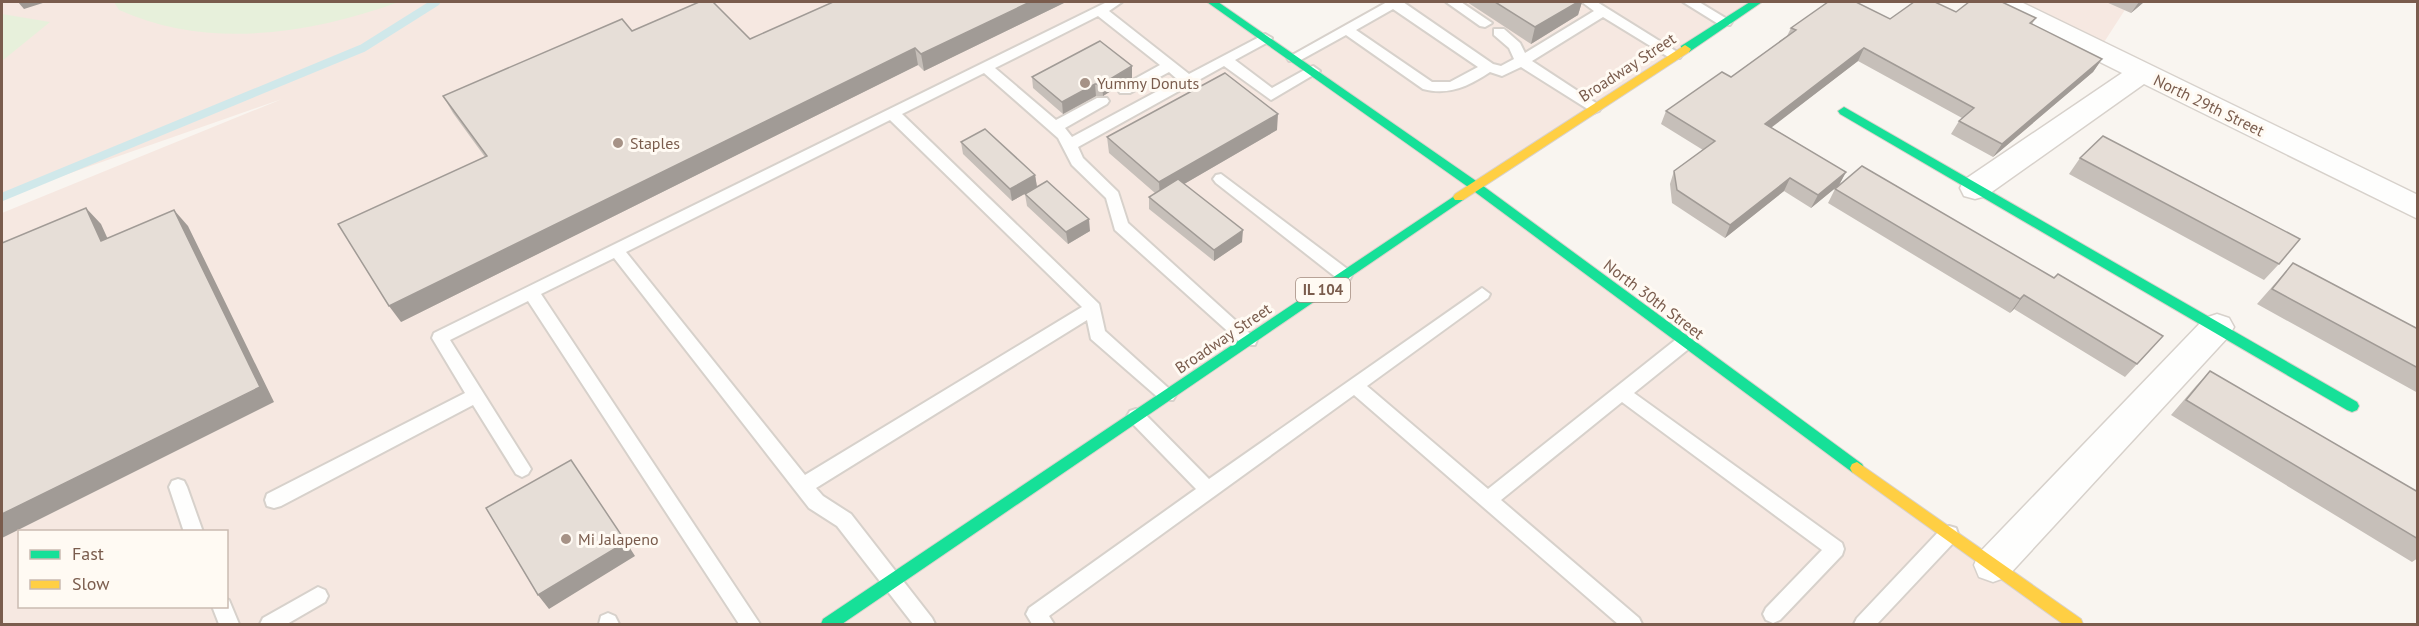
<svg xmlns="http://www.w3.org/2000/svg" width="2419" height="626" font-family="'PT Sans',sans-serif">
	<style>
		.commercial { fill: #f6e8e1; fill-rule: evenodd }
		.green { fill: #e7f0db }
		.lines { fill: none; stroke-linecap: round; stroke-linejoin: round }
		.stream { stroke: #d0e8ea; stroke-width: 8 }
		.lane-casing { stroke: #d7d1cb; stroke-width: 4 }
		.street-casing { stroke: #d7d1cb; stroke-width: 3 }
		.fast-casing { stroke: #d9d2cb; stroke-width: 2 }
		.slow-casing { stroke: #d9d2cb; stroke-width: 2 }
		.lane { fill: #fefefd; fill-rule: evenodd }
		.street { fill: #fefefd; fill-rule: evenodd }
		.fast { fill: #16e098; fill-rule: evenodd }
		.slow { fill: #ffcf43; fill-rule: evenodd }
		.wall { fill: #c6bfb9 }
		.shaded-wall { fill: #a19b96 }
		.building { fill: #e6ded7; stroke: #a19b96; stroke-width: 1.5 }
		.poi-dot { fill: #a69286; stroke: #fffaf3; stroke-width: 2 }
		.labels { text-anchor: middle; stroke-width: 6; stroke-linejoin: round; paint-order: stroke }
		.shield { fill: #fffaf3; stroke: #a28b7f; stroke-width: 1.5 }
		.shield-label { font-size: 15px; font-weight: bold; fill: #7a5c4d }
		.street-label { font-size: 16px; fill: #7a5c4d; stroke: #fffaf3 }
		.poi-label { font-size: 16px; fill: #7a5c4d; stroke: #fffaf3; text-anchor: start }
	</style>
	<rect width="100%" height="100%" fill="#f9f5f0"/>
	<!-- commercial -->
	<path class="commercial" d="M2 2H1212L1289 55 1384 2H1757L1476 186 2075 624H2V213L282 99 2 197ZM20 532H226V606H20Z
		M2001 2H2130L2099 50Z"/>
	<!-- green -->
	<path class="green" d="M114 2H399C310 34 208 50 119 10Z
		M2 14 50 22 2 61Z"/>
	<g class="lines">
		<!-- stream -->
		<path class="stream" d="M2 197 363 48 436 2"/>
		<!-- lane casing -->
		<g class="lane-casing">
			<path id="lane" d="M1107 2H1122L1109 11 1189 74 1265 34 1272 38 1270 41 1235 60 1272 88 1308 68 1313 66 1320 71 1271 100 1224 66 1078 147 1083 158 1118 192 1128 223 1257 340 1255 345H1243L1115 230 1106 198 1072 165 1058 138 984 73 902 114 1099 304 1105 331 1176 395 1173 400H1161L1091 339 1087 320 816 488 823 496 851 514 932 618 935 624H913L837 526 809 508 614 258 541 294 760 624H739L528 301 450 340 528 464 531 469 528 474 522 477 516 474 473 405 281 506 274 508 267 506 265 500 267 494 465 393 432 338 434 333ZM1098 16 1160 65 1120 87 1118 90 1120 93H1130L1169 72 1178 80 1072 137 1065 128 1107 104 1109 101 1107 98H1097L1056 120 995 68ZM890 120 1082 307 805 475 626 252Z
				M1387 2H1403L1493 64 1501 66 1514 59 1509 48 1494 35V29H1504L1520 43 1525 53 1594 11 1582 2H1597L1682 55 1680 58H1670L1603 17 1532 61 1599 105 1601 108 1599 111 1594 113 1521 67 1502 76 1490 72C1469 86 1449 96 1423 89L1346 35 1299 61H1289L1287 58ZM1393 9 1478 67 1450 82H1432L1356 30Z
				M1446 2H1461L1492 23 1485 27 1480 26Z
				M1683 2H1699L1732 22 1730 25H1720Z
				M1221 174 1350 271 1352 275 1350 279H1338L1216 183 1213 179 1216 175Z
				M1482 288 1490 294 1488 298 1367 386 1488 489 1679 337H1691L1693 342 1691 347 1634 393 1842 543 1844 549 1842 555 1780 620 1773 623 1766 620 1763 614 1766 608 1822 550 1622 402 1501 500 1639 618 1642 624H1618L1354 395 1049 616 1054 624H1032L1026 614 1029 608 1196 489 1130 421 1127 416 1130 411 1136 409 1142 411 1209 479Z
				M178 479 184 481 187 487 203 532H184L169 487 172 481Z
				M1949 526 1956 528 1958 534 1956 540 1877 624H1854L1857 618 1942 528Z
				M318 587 325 590 328 596 325 602 287 624H260L263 618Z
				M226 599 229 600 239 624H219L212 606H226Z
				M608 613 615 616 619 624H599L601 616Z"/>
		</g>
		<!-- street casing -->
		<g class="street-casing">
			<path id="street" d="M1988 2H2021L2418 195V219L2144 84 1986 196 1975 199 1964 196 1960 188 1964 180 2122 73 1992 8Z
				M2217 314 2229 318 2234 327 2229 336 2007 577 1993 582 1979 577 1974 565 1979 553 2205 318Z"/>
		</g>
		<!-- fast casing -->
		<g class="fast-casing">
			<path id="fast" d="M1207 2H1218L1479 183 1862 464 1864 468 1862 472 1857 474 1852 472 1471 189Z
				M1750 2H1762L1689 52H1681V46Z
				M1844 107 2357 402 2359 406 2357 410 2352 412 2347 410 1840 114 1838 111Z
				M1459 193 1465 197 1463 200 842 624H821L823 619Z"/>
		</g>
		<!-- slow casing -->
		<g class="slow-casing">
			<path id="slow" d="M1685 45 1691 49 1689 52 1463 200H1455L1453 197 1455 194Z
				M1857 462 2081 619 2083 624H2063L1852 472 1850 468 1852 464Z"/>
		</g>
		<!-- lane -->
		<use href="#lane" class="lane"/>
		<!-- street -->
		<use href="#street" class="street"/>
		<!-- fast -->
		<use href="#fast" class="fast"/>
		<!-- slow -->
		<use href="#slow" class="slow"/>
	</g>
	<!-- wall -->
	<path class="wall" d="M833 2H1066L924 71 918 65 401 322 485 157 453 113 443 96 750 39Z
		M1467 2H1582L1578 15 1531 44Z
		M2106 2H2144L2131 13Z
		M1956 12 2036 18 2032 24 2102 59 2093 72 1993 157 1951 134 1959 121 1962 118 1858 61 1771 127 1846 172 1839 185 1811 208 1784 191 1725 238 1672 203 1670 184 1674 171 1703 150 1661 124 1666 111 1731 77 1787 36 1791 28 1890 19Z
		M1032 77 1132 78 1103 96H1096L1063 114 1033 88Z
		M1277 130 1184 184 1242 242 1214 261 1149 209V197L1155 193 1109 153 1107 137Z
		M961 142 1035 175 1037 187 1012 201 963 154Z
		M2080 158 2279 264 2264 280 2069 174Z
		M1835 189 2054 278 2163 336 2125 377 2014 309 2010 313 1828 203Z
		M1025 194 1090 231 1068 244 1027 206Z
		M2293 263 2418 329V393L2257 304Z
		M2210 371 2418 492V558L2412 562 2171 415 2196 386Z"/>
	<!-- shaded-wall -->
	<path class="shaded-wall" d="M18 2H46L24 9Z
		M1030 2H1066L924 71 921 54Z
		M1578 2H1582L1578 15 1531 44 1535 27Z
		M2139 2H2144L2131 13Z
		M915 48 918 65 401 322 389 306Z
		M1864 48 1858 61 1759 137 1765 124Z
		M2102 59 2093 72 1993 157 2002 144Z
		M1132 66V78L1103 96 1102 84Z
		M1095 84 1096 96 1063 114 1062 102Z
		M1278 114 1277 130 1160 198 1159 182Z
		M1846 172 1839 185 1811 208 1818 195Z
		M1035 175 1037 187 1012 201 1010 189Z
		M1790 178 1784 191 1725 238 1730 225Z
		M86 208 101 224 116 257 101 241Z
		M174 210 188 226 274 402 2 538V514Z
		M1089 219 1090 231 1068 244 1066 232Z
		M1243 230 1242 242 1214 261V250Z
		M2024 295 2014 309 2010 313 2020 299Z
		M626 542 635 556 549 609 538 595Z"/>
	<!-- building -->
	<path class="building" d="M699 2H713L750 39 833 2H1030L921 54 915 48 389 306 338 224 487 156 443 96 622 19 632 31Z
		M1495 2H1578L1535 27Z
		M1828 2H1856L1890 19 1914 2H1935L1956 12 1969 2H2002L2036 18 2030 23 2102 59 2002 144 1959 121 1974 108 1864 48 1765 124 1846 172 1818 195 1790 178 1730 225 1677 190 1674 171 1715 141 1666 111 1722 72 1731 77 1796 30 1791 28Z
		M1100 41 1132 66 1102 84H1095L1062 102 1032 77Z
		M1225 73 1278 114 1159 182 1107 137Z
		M985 129 1035 175 1010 189 961 142Z
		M2103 136 2300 239 2279 264 2080 158Z
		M1862 166 2054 278 2058 274 2163 336 2137 364 2024 295 2020 299 1835 189Z
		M1178 179 1243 230 1214 250 1149 197Z
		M1047 181 1089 219 1066 232 1025 194Z
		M86 208 101 241 174 210 260 387 2 514V243Z
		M2293 263 2418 329V368L2272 289Z
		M2210 371 2418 492V539L2186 400Z
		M571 460 626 542 538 595 486 508Z"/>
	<!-- markers -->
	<g class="poi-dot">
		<circle cx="1085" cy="83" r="6"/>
		<circle cx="618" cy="143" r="6"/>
		<circle cx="566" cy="539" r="6"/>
	</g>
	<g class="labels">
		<!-- shield labels -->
		<rect class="shield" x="1296" y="278" width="54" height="24" rx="4.5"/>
		<g class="shield-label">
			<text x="1323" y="295">IL 104</text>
		</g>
		<!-- street labels -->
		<g class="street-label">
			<text transform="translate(1627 67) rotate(-33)" y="6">Broadway Street</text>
			<text transform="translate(2209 105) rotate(26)" y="6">North 29th Street</text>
			<text transform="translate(1654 299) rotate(37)" y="6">North 30th Street</text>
			<text transform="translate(1223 338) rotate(-34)" y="6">Broadway Street</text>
		</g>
		<!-- poi labels -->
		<g class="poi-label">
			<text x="1097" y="89">Yummy Donuts</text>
			<text x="630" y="149">Staples</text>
			<text x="578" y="545">Mi Jalapeno</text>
		</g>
	</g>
	<!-- border -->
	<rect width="2419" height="626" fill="none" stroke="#7a5c4d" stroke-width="6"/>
	<!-- legend -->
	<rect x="18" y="530" width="210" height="78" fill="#fffaf3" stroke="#cabbb1" stroke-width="1.5"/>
	<rect x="30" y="550" width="30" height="9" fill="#16e098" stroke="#cabbb1" stroke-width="1.5"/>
	<text x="72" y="560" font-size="18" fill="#7a5c4d">Fast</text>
	<rect x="30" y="580" width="30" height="9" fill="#ffcf43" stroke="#cabbb1" stroke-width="1.5"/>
	<text x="72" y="590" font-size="18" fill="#7a5c4d">Slow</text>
</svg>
